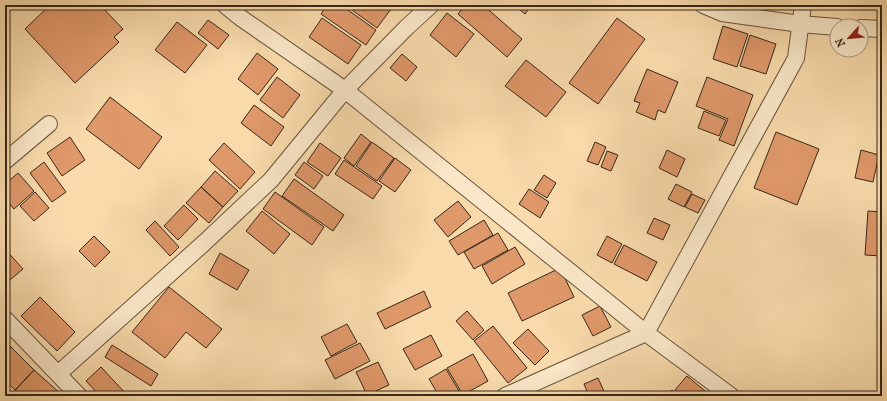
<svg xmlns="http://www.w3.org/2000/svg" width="887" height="401" font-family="'IM FELL French Canon',serif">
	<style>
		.building { fill: #df986a; stroke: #372718 }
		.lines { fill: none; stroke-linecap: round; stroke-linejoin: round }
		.street-casing { stroke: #67543d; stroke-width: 18 }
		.street { stroke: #fae7c8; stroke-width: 16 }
	</style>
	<rect width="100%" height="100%" fill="#f8daab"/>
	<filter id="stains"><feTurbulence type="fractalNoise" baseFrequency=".005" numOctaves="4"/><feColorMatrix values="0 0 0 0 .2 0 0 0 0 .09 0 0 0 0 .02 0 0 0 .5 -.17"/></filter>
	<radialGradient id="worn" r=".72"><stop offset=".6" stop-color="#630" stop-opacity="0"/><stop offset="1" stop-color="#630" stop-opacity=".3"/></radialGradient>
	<!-- building -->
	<path class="building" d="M50 5H100L123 29 114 37 119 42 75 83 25 29Z
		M327 5H341L376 30 366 45 321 14Z
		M345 5H386L391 9 377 28Z
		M465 5H483L522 39 507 57 458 14Z
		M514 5H532L525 14Z
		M447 13 474 34 456 57 430 35Z
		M322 18 361 45 348 64 309 37Z
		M617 18 645 39 598 104 569 83Z
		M208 20 229 35 218 49 198 33Z
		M177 22 207 45 185 73 155 50Z
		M723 26 748 34 737 67 713 59Z
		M750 35 776 44 766 74 740 66Z
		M257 53 278 69 258 95 238 79Z
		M402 54 417 67 406 81 390 68Z
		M526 60 566 92 546 117 505 86Z
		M647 69 678 82 665 113 658 110 655 120 636 112 640 103 634 101Z
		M277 77 300 95 283 118 260 100Z
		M707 77 753 95 734 146 719 140 728 119 696 106Z
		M110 97 162 137 139 169 86 129Z
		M254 105 284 127 271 146 241 123Z
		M704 111 726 120 719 136 698 128Z
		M776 132 819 149 797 205 754 188Z
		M361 134 371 142 354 166 344 158Z
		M70 137 85 160 62 176 47 153Z
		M372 142 394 158 377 181 356 166Z
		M595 142 606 147 598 165 587 161Z
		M224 143 255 172 240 189 209 160Z
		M320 143 341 158 328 176 307 162Z
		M667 150 685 159 677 177 659 168Z
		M861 150 879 155 873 182 855 178Z
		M607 151 618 155 611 171 601 167Z
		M395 158 411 170 395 192 379 181Z
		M344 160 382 186 373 199 335 174Z
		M44 162 66 192 52 202 30 173Z
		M304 162 323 176 314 189 295 175Z
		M215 171 238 191 223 207 201 187Z
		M18 173 34 191 14 209 5 199V184Z
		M544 175 556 183 547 198 534 190Z
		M294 179 344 215 333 231 282 196Z
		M676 184 692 192 684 207 668 199Z
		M201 187 223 207 209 223 186 203Z
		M529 189 549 202 540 218 519 204Z
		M35 192 49 208 34 221 20 206Z
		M275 192 324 227 312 245 263 209Z
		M692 194 705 200 698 213 685 207Z
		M458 201 471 217 448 237 434 220Z
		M184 205 198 219 178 240 164 226Z
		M262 211 290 234 274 254 246 231Z
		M868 211 882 212V256L865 255Z
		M654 218 670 225 663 240 647 233Z
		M484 220 493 235 458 255 449 241Z
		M155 221 179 247 170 256 146 230Z
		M498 233 508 250 474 269 464 252Z
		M94 236 110 252 95 267 79 251Z
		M607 236 622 244 612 263 597 255Z
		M624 245 657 262 647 281 614 264Z
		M515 247 525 264 492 284 482 266Z
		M5 249 23 269 5 284Z
		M220 253 249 270 237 290 209 274Z
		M560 268 574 297 522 321 508 293Z
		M169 287 222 329 206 348 186 332 165 358 132 332Z
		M424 291 431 307 385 329 377 313Z
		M40 297 75 332 57 351 21 316Z
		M600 306 611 327 593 336 582 315Z
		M467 311 484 330 473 340 456 321Z
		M347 324 357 342 331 356 321 337Z
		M493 326 527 368 508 383 474 341Z
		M528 329 549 351 535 365 513 343Z
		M431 335 442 356 415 370 403 349Z
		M5 341 11 347 5 353Z
		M360 343 370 361 335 379 325 360Z
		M112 345 158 374 151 386 105 357Z
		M11 347 34 370 15 390 5 380V353Z
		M473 354 488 381 463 395 447 368Z
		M378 362 389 385 367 395 356 372Z
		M101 367 128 396H100L86 381Z
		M446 369 462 396H439L429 379Z
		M34 370 61 394 59 396H10Z
		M687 376 705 391 700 396H682L675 390Z
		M598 378 606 396H589L584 384Z
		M672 390 678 396H666Z"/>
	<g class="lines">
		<!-- street casing -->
		<g class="street-casing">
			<path id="street" d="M225 5 241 18 345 90 646 333 731 396
				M703 5 722 13 800 24 837 27
				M861 28 882 29
				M5 161 49 124
				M5 319 79 396
				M58 374 204 243 271 180 345 90 406 28 431 5
				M505 396 646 333 796 58 803 5"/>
		</g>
		<!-- street -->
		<use href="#street" class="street"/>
	</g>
	<!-- margin -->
	<rect width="887" height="401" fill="none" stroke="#f8daab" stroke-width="20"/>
	<rect x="6" y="6" width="875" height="389" fill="none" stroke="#372718" stroke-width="2"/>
	<rect x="10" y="10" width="867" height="381" fill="none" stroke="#372718"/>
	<!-- north arrow -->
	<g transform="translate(849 38) rotate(243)"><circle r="19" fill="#fae7c8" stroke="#ac9a82"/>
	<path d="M0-3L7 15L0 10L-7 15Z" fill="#8f2418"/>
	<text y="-6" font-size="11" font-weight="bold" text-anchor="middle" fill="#372718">N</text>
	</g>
	<rect width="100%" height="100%" filter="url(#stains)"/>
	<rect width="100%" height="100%" fill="url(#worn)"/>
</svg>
